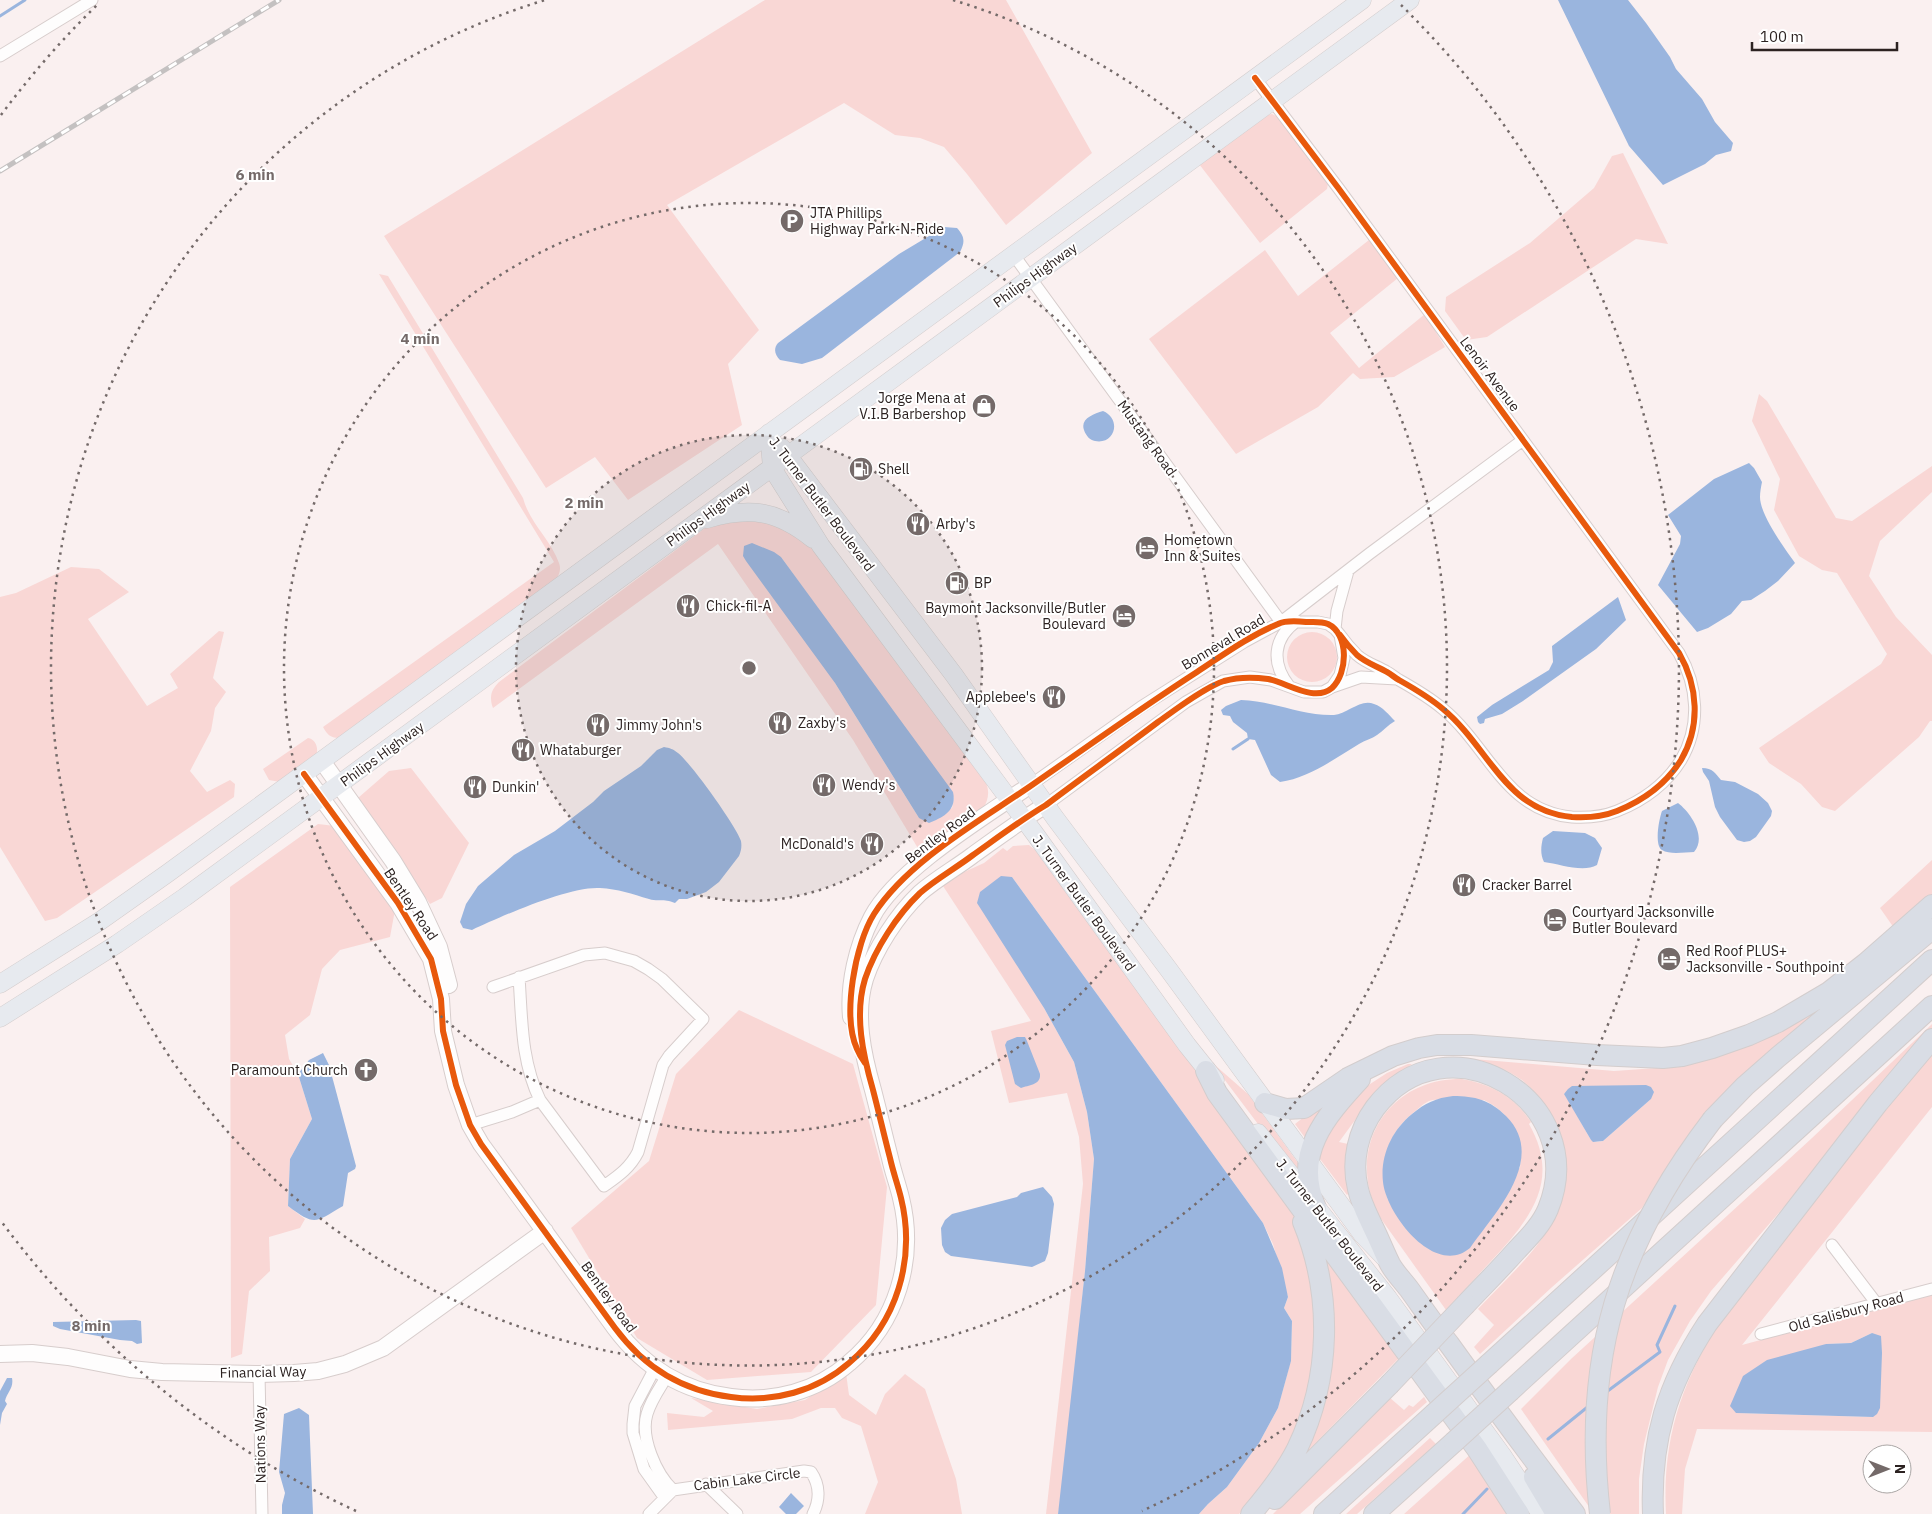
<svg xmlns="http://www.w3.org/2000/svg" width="1932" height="1514" font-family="'IBM Plex Sans',sans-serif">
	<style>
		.green { fill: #f9d7d5; fill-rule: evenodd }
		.water { fill: #9ab5de }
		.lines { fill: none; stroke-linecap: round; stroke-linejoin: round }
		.stream { stroke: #9ab5de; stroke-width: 3 }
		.street-casing { stroke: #d7cdcc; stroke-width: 13 }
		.secondary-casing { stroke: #d7cdcc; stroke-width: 18 }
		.primary-casing { stroke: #d3cdcd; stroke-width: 19 }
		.highway-casing { stroke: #d3cdcd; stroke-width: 22 }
		.street { stroke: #fefdfd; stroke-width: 11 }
		.secondary { stroke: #fefdfd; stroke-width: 16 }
		.primary { stroke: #e7eaef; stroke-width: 18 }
		.highway { stroke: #d9dde5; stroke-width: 20 }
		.rail-casing { stroke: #c4c1c1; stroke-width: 5 }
		.rail { stroke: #fff; stroke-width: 3; stroke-dasharray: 9; stroke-linecap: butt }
		.highway-bridge-casing { stroke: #d3cdcd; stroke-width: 22; stroke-linecap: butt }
		.highway-bridge { stroke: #d9dde5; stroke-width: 20 }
		.cycleway-casing { stroke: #fff; stroke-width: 9 }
		.cycleway { stroke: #e8590c; stroke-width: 6 }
		.ring { fill: none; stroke: #746a69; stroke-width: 2.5; stroke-dasharray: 2.5 5 }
		.labels { text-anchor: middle; stroke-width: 4; stroke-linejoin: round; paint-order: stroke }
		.poi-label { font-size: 14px; fill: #2c2221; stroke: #fff; text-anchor: start }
		.street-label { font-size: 14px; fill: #2c2221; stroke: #fff }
		.centre { fill: #746a69; stroke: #fff; stroke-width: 2.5 }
		.ring-label { font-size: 15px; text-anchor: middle; font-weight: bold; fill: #746a69; stroke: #fff; stroke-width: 4; stroke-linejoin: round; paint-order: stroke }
	</style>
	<rect width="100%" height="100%" fill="#faf0f0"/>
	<!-- green -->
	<path class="green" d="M765 0H1006L1092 153 1006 225 967 174 944 147 920 138 895 135 844 103 667 205 759 330 728 364 742 425 628 500 595 457 546 488 384 236Z
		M1272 114 1282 119 1328 184 1327 189 1260 243 1199 164 1264 116Z
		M1623 153 1668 244 1636 239 1487 337 1466 340 1445 311 1446 297 1530 243 1594 188 1612 156Z
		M1369 240 1398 278 1330 333 1359 368 1425 314 1445 347 1394 377 1360 379 1353 373 1318 407 1236 454 1149 339 1265 250 1298 296Z
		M379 274 388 276 523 498C529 522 551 540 559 563 561 568 560 573 557 578L339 738C330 738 327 734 323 727L554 562Z
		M1759 394 1767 401 1836 518 1852 521 1932 466V492L1880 541 1869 576 1896 617 1932 655V721H1930L1919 737 1835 811 1822 807 1801 784 1769 763 1759 748 1881 664 1887 654 1837 573 1822 570 1799 556 1774 510 1780 479 1752 421Z
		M753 515 806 540 986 783C990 792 988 801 983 809L922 855 853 740 718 544 493 708C489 697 491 690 499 682L708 526ZM781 557 954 798 952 808 919 818 835 683Z
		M71 567 99 569 129 592 88 619 147 706 178 688 170 674 219 631 224 632 213 678 226 692 215 708 211 731 190 771 207 792 230 780 235 784 234 797 57 918 45 921 0 847V597L16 593Z
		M1287 657a25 25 0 1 1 50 0a25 25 0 1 1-50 0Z
		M308 738C316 739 319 749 316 756L280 782 269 780 263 769Z
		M411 768 469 843 442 898 430 904 358 798 389 771Z
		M318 824 335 826 395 910 390 937 340 950 322 969 310 1015 285 1035 289 1059 298 1074 312 1119 290 1159 288 1206 305 1219 300 1228 269 1237 270 1271 249 1291 242 1354 231 1358 230 887Z
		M1029 845 1035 850 1276 1180 1295 1215 1314 1275 1316 1368 1289 1452 1247 1506 1239 1514H1199L1208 1504 1227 1487 1259 1443 1278 1408 1291 1360 1292 1321 1284 1308 1288 1297 1273 1244 1263 1223 1012 877 1044 1008 1074 1062 1087 1112 1094 1159 1085 1271 1063 1484 1058 1514H1046L1083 1184 1079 1137 1067 1093 1009 1103 991 1031 1031 1021 943 886 962 873 984 863 1003 848 1007 851 1013 846Z
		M1932 860V898L1894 928 1880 908Z
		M739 1010 853 1064 887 1187 876 1305 811 1372 707 1380 637 1338 571 1228 649 1161 676 1074Z
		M1810 1011 1813 1016 1694 1129 1674 1156 1642 1208 1551 1288 1480 1354 1474 1347 1494 1325 1478 1309C1505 1280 1536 1253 1555 1218 1579 1172 1561 1111 1522 1080 1507 1069 1490 1064 1473 1059L1614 1071 1671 1067ZM1564 1093 1651 1099 1603 1141 1597 1142 1591 1140Z
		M1932 1024V1030L1823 1162 1711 1291 1690 1321 1668 1360 1658 1387 1644 1444 1639 1479V1514H1594L1521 1409 1571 1359 1812 1138Z
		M1932 1054V1107L1742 1345 1932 1294V1432L1697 1429 1685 1469 1682 1514H1666C1662 1439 1682 1379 1723 1318L1859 1143ZM1872 1333V1417L1736 1413 1826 1344 1851 1343Z
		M1408 1064H1412L1377 1090 1339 1142 1348 1144 1347 1183 1349 1193 1347 1195 1317 1155 1329 1128 1367 1086 1387 1073Z
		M1216 1066 1248 1094 1298 1163 1297 1171 1270 1140 1215 1067Z
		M1462 1079C1491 1084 1515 1097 1531 1122L1529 1124C1561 1180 1531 1218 1493 1259 1477 1276 1462 1293 1446 1310L1379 1216C1345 1150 1386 1078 1462 1079ZM1484 1100C1512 1114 1523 1137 1520 1168L1388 1200C1377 1167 1387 1134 1413 1113 1418 1109 1424 1103 1429 1101 1439 1098 1472 1100 1484 1100Z
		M1331 1096 1306 1139 1295 1124Z
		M1308 1225 1402 1355 1286 1473 1322 1386Z
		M846 1373 849 1395 876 1415 885 1394 905 1374 925 1389 956 1479 962 1514H865L878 1482 861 1426 842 1418 835 1408H821L792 1419 668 1430 667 1413 704 1417 713 1411 691 1398 757 1409 805 1400Z
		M1389 1397 1404 1410 1409 1405 1413 1407 1424 1397 1427 1402 1300 1514H1273Z
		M1430 1438 1436 1444 1357 1514H1346Z
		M1473 1452 1514 1514H1404Z"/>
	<!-- water -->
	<path class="water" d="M1558 0H1628L1646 23 1670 57 1676 69 1702 99 1715 122 1733 143 1731 151 1716 155 1705 164 1663 185 1629 146Z
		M944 227 957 228C965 237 965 242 960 252L822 358 802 364 780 360C775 355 773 349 778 343L899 254Z
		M1103 411C1122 419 1115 445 1095 441 1090 440 1086 436 1084 430 1080 419 1093 414 1103 411Z
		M1749 463 1754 468 1762 482C1761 487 1760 492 1760 497 1760 515 1785 549 1795 563L1778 581 1765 591 1751 600 1742 601 1731 614 1708 628 1697 632 1658 585 1680 544 1681 536 1668 515 1714 479Z
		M752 543 774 552 781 557 953 792C957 810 944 817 929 823L919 818 835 683 746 561 743 556 744 546Z
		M1618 597 1626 620 1596 649 1523 701 1502 714 1485 719 1484 723 1480 724 1478 722 1477 717 1492 705 1549 670 1553 662 1552 646Z
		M1241 700C1273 701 1302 716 1334 715 1347 714 1361 698 1374 704 1383 707 1389 715 1395 721 1388 725 1383 731 1377 735 1372 739 1365 740 1359 744 1334 759 1309 778 1280 782L1271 775 1255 740 1248 739 1247 733 1233 722 1230 716 1223 715 1221 710 1226 706Z
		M664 747C670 748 673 749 678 753 691 763 736 826 741 841 742 847 741 851 739 856L719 882 706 892 687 899H679L675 903C663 898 658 902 649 899 632 894 618 889 600 888 569 886 502 916 472 930L463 928 460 922 466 904 478 886 514 855 555 831 593 802 604 791 641 766 657 750Z
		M1702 768C1713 768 1715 773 1721 780L1735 782 1758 794 1768 803 1772 811 1771 816 1756 837 1750 841 1744 842 1737 840 1720 817 1715 807 1709 781 1703 772Z
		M1678 803C1691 813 1707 837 1694 852 1685 852 1670 855 1662 850 1654 845 1659 819 1662 811Z
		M1553 831 1585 833 1595 838 1602 848 1597 865C1583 873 1560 864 1544 862 1540 854 1541 846 1543 838Z
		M1001 876 1012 877 1263 1223 1282 1268 1288 1297 1284 1308 1292 1321 1291 1361 1278 1408 1259 1443 1227 1487 1208 1504 1199 1514H1058L1085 1271 1094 1159 1087 1112 1074 1062 1044 1008 977 903 980 892Z
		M1017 1037H1025L1027 1041 1040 1074C1041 1085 1029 1085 1021 1088L1015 1084 1005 1045 1007 1041Z
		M323 1053 329 1065 356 1166 355 1169 348 1173 343 1206C315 1222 316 1227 288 1206L290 1159 312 1119 298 1074 309 1060Z
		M1646 1085 1651 1087 1654 1092 1651 1099 1603 1141 1593 1142 1591 1140 1564 1094 1568 1089 1572 1086Z
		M1453 1096C1475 1096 1490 1100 1506 1116 1548 1158 1495 1213 1470 1248 1467 1250 1463 1253 1460 1254 1426 1266 1386 1211 1383 1182 1380 1156 1392 1130 1412 1114 1425 1103 1436 1098 1453 1096Z
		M1043 1187 1052 1197 1054 1204 1048 1253 1045 1261 1032 1267 951 1256 945 1252 942 1245 941 1228 945 1220 952 1214 1017 1197 1021 1193Z
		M136 1320 141 1321 142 1343 137 1344 132 1341 120 1340 60 1329 53 1326V1322Z
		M1872 1333 1881 1336 1882 1353 1880 1408 1877 1414 1873 1417 1736 1413 1730 1406 1743 1376 1767 1360 1826 1344 1851 1343Z
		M7 1378H12C14 1388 7 1392 5 1401L7 1404 2 1413 0 1425V1391Z
		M299 1408 309 1415 313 1514H282V1505L285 1493 279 1472 284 1414Z
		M791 1493 804 1506 796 1514H786L779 1507Z"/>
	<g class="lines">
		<!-- stream -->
		<path class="stream" d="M0 16 25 0
			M1233 749 1248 739
			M1605 1393 1660 1352 1657 1345 1675 1306
			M1548 1439 1590 1405
			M1463 1514 1487 1489"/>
		<!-- street casing -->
		<g class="street-casing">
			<path id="street" d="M0 56 92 0
				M1255 78 1339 189 1679 653C1698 686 1701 726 1681 760 1666 784 1642 801 1617 811 1602 817 1588 818 1572 817 1505 811 1489 747 1443 709 1429 697 1415 689 1399 680 1395 678 1391 674 1387 672 1377 666 1366 663 1357 655 1351 649 1345 642 1340 635
				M1013 254 1281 622 1369 554 1523 440
				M1335 629 1337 611 1348 571
				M1289 686C1271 663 1273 638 1297 621
				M1332 687 1361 677 1397 679
				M1032 784 1141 707 1244 642 1281 622H1318L1328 624 1335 629 1340 635 1344 658 1340 675 1332 687 1323 692H1304L1271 680 1250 677 1223 681 1186 702 1046 805
				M493 987 584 955 605 953 634 961 648 969 662 979 703 1019 669 1056 663 1065 638 1152C630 1168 618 1176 604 1186L540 1100C521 1061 522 1020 519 977
				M470 1125 512 1112 540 1100
				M1832 1245 1877 1304
				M1761 1334 1932 1289
				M655 1368 635 1406 633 1424V1433L644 1469 664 1497
				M259 1374 262 1514
				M667 1376C660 1388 651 1400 647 1414 640 1437 656 1474 673 1490
				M706 1484 737 1514
				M649 1514 673 1490 804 1471 811 1472C820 1485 820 1500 813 1514"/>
		</g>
		<!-- secondary casing -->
		<g class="secondary-casing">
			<path id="secondary" d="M322 761 393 861 418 902 439 947 449 985
				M304 774 398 903 431 959 441 999 443 1031 456 1085 470 1125 481 1144 615 1328C644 1367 682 1391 731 1397 773 1403 817 1391 849 1363 897 1323 916 1259 901 1198 898 1185 893 1172 890 1158 884 1135 879 1113 873 1090 863 1055 854 1015 865 979 875 949 897 915 920 893 936 879 956 868 973 855 997 838 1021 820 1046 805
				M851 1017C848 984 857 946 872 917 897 869 987 815 1032 784
				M0 1354 32 1353 68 1357 130 1369 162 1372 259 1374 294 1373 318 1371 345 1364 383 1348 545 1231"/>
		</g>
		<!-- primary casing -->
		<g class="primary-casing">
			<path id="primary" d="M769 433 772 468 821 546 1035 834 1187 1045 1215 1080
				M782 448 954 675 1055 818 1169 970 1362 1234 1384 1257
				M707 519C751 506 778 511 813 539
				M0 984 100 921 168 873 1362 0
				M0 1018 117 944 185 897 1410 0
				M1258 1133 1388 1298 1502 1455 1541 1514"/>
		</g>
		<!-- highway casing -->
		<g class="highway-casing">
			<path id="highway" d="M1206 1071 1217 1093 1477 1449 1519 1514
				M1265 1103 1286 1109 1304 1108 1348 1078 1393 1056 1419 1048 1437 1045H1471L1597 1055 1663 1058 1682 1056 1712 1048 1749 1035 1778 1022 1829 992 1866 963 1932 905
				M1713 1119 1745 1086 1778 1057 1932 929
				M1316 1208C1292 1154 1325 1117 1360 1079
				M1466 1304C1482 1287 1499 1270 1515 1252 1527 1239 1541 1226 1548 1209 1592 1101 1447 1013 1375 1108 1358 1131 1351 1161 1358 1189 1361 1203 1367 1214 1373 1227 1379 1239 1384 1252 1390 1264 1395 1273 1403 1281 1409 1289 1422 1307 1435 1326 1449 1344 1490 1401 1532 1458 1575 1514
				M1489 1364 1932 960
				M1510 1391 1932 1006
				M1534 1477 1556 1514
				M1275 1499 1389 1385
				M1251 1514C1268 1494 1285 1473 1297 1449 1331 1378 1333 1295 1303 1222
				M1324 1514 1434 1414
				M1374 1514 1454 1442
				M1653 1514C1650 1440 1667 1385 1707 1324L1878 1103 1932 1039"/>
		</g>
		<!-- street -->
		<use href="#street" class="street"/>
		<!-- secondary -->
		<use href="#secondary" class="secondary"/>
		<!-- primary -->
		<use href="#primary" class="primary"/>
		<!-- highway -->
		<use href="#highway" class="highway"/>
		<!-- rail casing -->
		<g class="rail-casing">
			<path id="rail" d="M0 171 279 0"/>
		</g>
		<!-- rail -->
		<use href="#rail" class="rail"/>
		<!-- highway-bridge casing -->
		<g class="highway-bridge-casing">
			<path id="highway-bridge" d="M1389 1385 1466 1304
				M1434 1414 1489 1364
				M1454 1442 1510 1391
				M1600 1514C1582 1358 1618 1243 1713 1119"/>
		</g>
		<!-- highway-bridge -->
		<use href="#highway-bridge" class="highway-bridge"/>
		<!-- cycleway casing -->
		<g class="cycleway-casing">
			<path id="cycleway" d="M1255 78 1339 189 1679 653C1698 686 1701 726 1681 760 1666 784 1642 801 1617 811 1602 817 1588 818 1572 817 1505 811 1489 747 1443 709 1429 697 1415 689 1399 680 1395 678 1391 674 1387 672 1377 666 1366 663 1357 655 1351 649 1345 642 1340 635
				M304 774 398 903 431 959 441 999 443 1031 456 1085 470 1125 481 1144 615 1328C644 1367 682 1391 731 1397 773 1403 817 1391 849 1363 897 1323 916 1259 901 1198 898 1185 893 1172 890 1158 884 1135 879 1113 873 1090 863 1055 854 1015 865 979 875 949 897 915 920 893 936 879 956 868 973 855 997 838 1021 820 1046 805 1083 777 1121 750 1158 722 1175 710 1205 687 1224 681 1238 677 1254 677 1268 679 1286 682 1314 703 1332 688 1348 673 1349 634 1328 624 1321 621 1313 622 1306 622 1297 621 1286 620 1278 624 1249 636 1223 655 1197 672 1141 708 1087 747 1032 785 980 821 908 861 874 914 855 944 842 1016 857 1049 859 1054 862 1059 865 1063"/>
		</g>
		<!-- cycleway -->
		<use href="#cycleway" class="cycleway"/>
	</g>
	<!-- distance rings -->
	<circle cx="749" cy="668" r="233" fill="#746a69" fill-opacity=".12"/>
	<g class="ring">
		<circle cx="749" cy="668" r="233"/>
		<circle cx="749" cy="668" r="465"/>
		<path d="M953 0A698 698 0 1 1 545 0"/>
		<path d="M356 1511A930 930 0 0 1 1 1221M1 115A930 930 0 0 1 97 5M1401 5A930 930 0 0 1 1142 1511"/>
	</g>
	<!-- icons -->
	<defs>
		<g id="parking-disc" transform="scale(1.25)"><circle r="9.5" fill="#746a69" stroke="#fff"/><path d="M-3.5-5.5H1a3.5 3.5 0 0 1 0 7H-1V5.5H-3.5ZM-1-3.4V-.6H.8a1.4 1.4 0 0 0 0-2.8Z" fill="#fff"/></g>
		<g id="shop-disc" transform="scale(1.25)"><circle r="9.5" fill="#746a69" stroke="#fff"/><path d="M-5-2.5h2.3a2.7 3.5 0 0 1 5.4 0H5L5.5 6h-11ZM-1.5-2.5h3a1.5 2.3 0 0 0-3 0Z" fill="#fff"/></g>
		<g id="fuel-disc" transform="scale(1.25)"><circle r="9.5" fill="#746a69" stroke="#fff"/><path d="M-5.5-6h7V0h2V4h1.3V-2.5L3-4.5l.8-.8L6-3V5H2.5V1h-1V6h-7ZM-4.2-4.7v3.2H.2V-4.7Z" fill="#fff"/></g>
		<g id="restaurant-disc" transform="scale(1.25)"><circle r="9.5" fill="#746a69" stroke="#fff"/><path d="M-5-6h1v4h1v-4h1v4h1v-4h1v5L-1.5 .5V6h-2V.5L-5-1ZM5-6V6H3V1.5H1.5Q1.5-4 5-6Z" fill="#fff"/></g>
		<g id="hotel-disc" transform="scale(1.25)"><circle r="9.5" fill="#746a69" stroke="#fff"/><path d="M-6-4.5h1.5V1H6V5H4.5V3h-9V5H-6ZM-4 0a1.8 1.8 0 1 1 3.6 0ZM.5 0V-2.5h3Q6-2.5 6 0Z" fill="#fff"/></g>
		<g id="church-disc" transform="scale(1.25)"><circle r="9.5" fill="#746a69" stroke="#fff"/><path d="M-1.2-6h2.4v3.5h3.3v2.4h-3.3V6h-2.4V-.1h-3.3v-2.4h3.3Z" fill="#fff"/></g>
	</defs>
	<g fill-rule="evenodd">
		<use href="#parking-disc" x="792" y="221"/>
		<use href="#shop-disc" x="984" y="406"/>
		<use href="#fuel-disc" x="861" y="469"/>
		<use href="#restaurant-disc" x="918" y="524"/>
		<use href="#hotel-disc" x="1147" y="548"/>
		<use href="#fuel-disc" x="957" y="583"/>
		<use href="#restaurant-disc" x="688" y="606"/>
		<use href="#hotel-disc" x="1124" y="616"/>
		<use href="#restaurant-disc" x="1054" y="697"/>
		<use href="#restaurant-disc" x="780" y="723"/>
		<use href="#restaurant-disc" x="598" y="725"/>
		<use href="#restaurant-disc" x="523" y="750"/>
		<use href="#restaurant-disc" x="824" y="785"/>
		<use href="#restaurant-disc" x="475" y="787"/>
		<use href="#restaurant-disc" x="872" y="844"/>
		<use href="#restaurant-disc" x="1464" y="885"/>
		<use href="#hotel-disc" x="1555" y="920"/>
		<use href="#hotel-disc" x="1669" y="959"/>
		<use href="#church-disc" x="366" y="1070"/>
	</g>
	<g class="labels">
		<!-- poi labels -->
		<g class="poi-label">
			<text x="810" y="218">JTA Phillips<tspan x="810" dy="16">Highway Park-N-Ride</tspan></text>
			<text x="966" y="403" text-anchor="end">Jorge Mena at<tspan x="966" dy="16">V.I.B Barbershop</tspan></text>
			<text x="878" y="474">Shell</text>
			<text x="936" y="529">Arby's</text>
			<text x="1164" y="545">Hometown<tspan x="1164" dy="16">Inn &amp; Suites</tspan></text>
			<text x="974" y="588">BP</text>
			<text x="706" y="611">Chick-fil-A</text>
			<text x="1106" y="613" text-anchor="end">Baymont Jacksonville/Butler<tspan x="1106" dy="16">Boulevard</tspan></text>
			<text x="1036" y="702" text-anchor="end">Applebee's</text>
			<text x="798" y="728">Zaxby's</text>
			<text x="616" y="730">Jimmy John's</text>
			<text x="540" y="755">Whataburger</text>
			<text x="842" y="790">Wendy's</text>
			<text x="492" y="792">Dunkin'</text>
			<text x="854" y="849" text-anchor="end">McDonald's</text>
			<text x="1482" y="890">Cracker Barrel</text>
			<text x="1572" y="917">Courtyard Jacksonville<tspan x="1572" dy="16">Butler Boulevard</tspan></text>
			<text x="1686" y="956">Red Roof PLUS+<tspan x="1686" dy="16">Jacksonville - Southpoint</tspan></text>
			<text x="348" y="1075" text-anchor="end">Paramount Church</text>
		</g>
		<!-- street labels -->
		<g class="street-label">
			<text transform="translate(1035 275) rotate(-36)" y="5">Philips Highway</text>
			<text transform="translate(1490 374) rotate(53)" y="5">Lenoir Avenue</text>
			<text transform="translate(1147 438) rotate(54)" y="5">Mustang Road</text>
			<text transform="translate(822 504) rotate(53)" y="5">J. Turner Butler Boulevard</text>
			<text transform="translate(708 514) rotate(-36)" y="5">Philips Highway</text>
			<text transform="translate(1223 642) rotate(-31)" y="5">Bonneval Road</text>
			<text transform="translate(382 754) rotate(-36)" y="5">Philips Highway</text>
			<text transform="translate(940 835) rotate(-37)" y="5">Bentley Road</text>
			<text transform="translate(1084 903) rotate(54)" y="5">J. Turner Butler Boulevard</text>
			<text transform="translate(411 904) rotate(56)" y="5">Bentley Road</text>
			<text transform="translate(1330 1225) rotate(52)" y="5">J. Turner Butler Boulevard</text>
			<text transform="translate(609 1297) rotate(54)" y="5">Bentley Road</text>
			<text transform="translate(1846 1312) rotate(-15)" y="5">Old Salisbury Road</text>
			<text transform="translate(263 1372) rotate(-1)" y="5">Financial Way</text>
			<text transform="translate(260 1444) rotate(-91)" y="5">Nations Way</text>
			<text transform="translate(747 1479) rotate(-7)" y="5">Cabin Lake Circle</text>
		</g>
	</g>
	<circle cx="749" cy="668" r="8" class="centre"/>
	<g class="ring-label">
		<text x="255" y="180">6 min</text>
		<text x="420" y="344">4 min</text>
		<text x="584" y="508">2 min</text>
		<text x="91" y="1331">8 min</text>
	</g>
	<!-- north arrow -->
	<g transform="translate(1887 1469) rotate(90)"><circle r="24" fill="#ffffff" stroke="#aba7a6"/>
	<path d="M0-4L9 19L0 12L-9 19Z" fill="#746a69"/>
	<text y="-8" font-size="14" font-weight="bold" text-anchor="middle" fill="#2c2221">N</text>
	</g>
	<!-- scale -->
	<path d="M1752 42v8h145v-8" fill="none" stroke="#2c2221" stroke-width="2.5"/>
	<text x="1760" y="42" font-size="15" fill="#2c2221" stroke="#ffffff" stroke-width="4" paint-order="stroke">100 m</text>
</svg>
